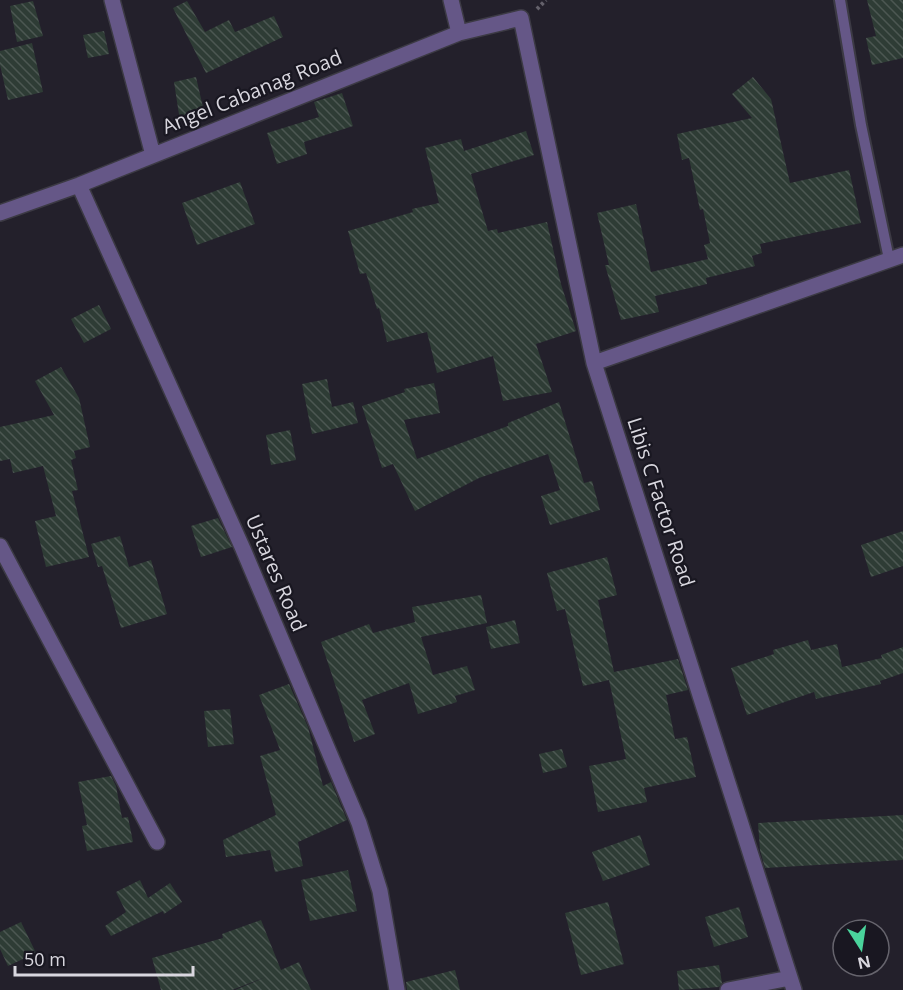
<svg xmlns="http://www.w3.org/2000/svg" width="903" height="990" font-family="'Open Sans',sans-serif">
	<style>
		.building { fill: url(#building-back-hatch) }
		.lines { fill: none; stroke-linecap: round; stroke-linejoin: round }
		.service-casing { stroke: #3c3a44; stroke-width: 14 }
		.minor-casing { stroke: #3c3a44; stroke-width: 18 }
		.path { stroke: #64616b; stroke-width: 4; stroke-dasharray: 3 3; stroke-linecap: butt }
		.service { stroke: #655787; stroke-width: 10 }
		.minor { stroke: #655787; stroke-width: 15 }
		.labels { text-anchor: middle; stroke-width: 4.5; stroke-linejoin: round; paint-order: stroke }
		.street-label { font-size: 20px; fill: #d9d7df; stroke: #191721 }
	</style>
	<defs>
		<pattern id="building-back-hatch" width="6" height="6" patternUnits="userSpaceOnUse" patternTransform="scale(1.5)"><rect width="6" height="6" fill="#2e3c35"/><path d="M-1 5l2 2M0 0l6 6M5-1l2 2" fill="none" stroke="#4c5752"/></pattern>
	</defs>
	<rect width="100%" height="100%" fill="#23202b"/>
	<!-- building -->
	<path class="building" d="M867 0H903V58L872 65 866 38 876 36Z
		M33 1 43 36 17 42 10 6Z
		M187 1 205 32 229 20 235 32 274 16 283 37 206 73 173 8Z
		M104 31 109 54 88 58 83 35Z
		M32 43 43 92 8 100 0 65V51Z
		M196 77 205 116 180 121 174 82Z
		M753 77 771 99 790 183 849 170 861 223 760 244 762 253 752 256 755 266 706 278 707 284 655 296 659 312 621 320 605 265H609L597 213 636 204 651 272 708 259 704 245 710 243 703 209 700 210 689 158 682 160 677 134 752 118 732 94Z
		M342 93 353 126 304 142 307 154 277 164 267 133 319 117 314 102Z
		M526 131 534 155 471 174 488 231 497 229 498 233 547 222 561 284 576 331 536 344 552 392 503 401 493 356 437 373 427 332 387 342 379 308 377 309 366 273 360 274 348 231 413 212 412 209 439 203 425 148 461 139 464 151Z
		M240 182 255 224 197 245 182 203Z
		M99 305 111 329 84 343 71 319Z
		M61 367 79 398 90 447 74 451 76 458 71 460 78 490 72 491 89 557 46 567 35 521 56 516 43 466 13 473 10 459 0 461V427L54 415 35 381Z
		M327 379 332 407 353 402 358 423 312 434 302 384Z
		M434 383 440 413 404 420 417 459 508 426V423L559 402 584 483 592 481 600 510 550 525 541 496 560 490 548 454 479 478 415 511 393 464 382 468 362 406 405 392 404 389Z
		M290 430 296 460 271 465 266 435Z
		M218 518 232 547 201 557 191 526Z
		M903 531V566L871 577 861 545Z
		M120 536 129 567 151 560 167 614 121 628 102 566 98 567 91 544Z
		M607 557 617 595 598 600 614 672 678 659 688 690 666 695 675 739 687 737 696 777 644 788 647 802 598 812 589 766 626 759 609 680 583 686 565 609 557 611 547 573Z
		M481 595 487 623 421 637 433 675 467 666 475 690 455 696 457 702 418 714 409 683 362 700 375 734 354 742 321 642 369 624 373 633 415 622 412 607Z
		M515 620 520 643 491 649 486 627Z
		M808 640 811 650 837 644 842 667 882 658 881 655 903 647V673L880 681 881 684 816 699 814 692 747 715 731 668 774 654 773 650Z
		M289 684 308 727 323 786 331 782 347 820 298 842 303 866 275 872 270 850 226 857 223 840 276 815 260 756 280 750 259 695Z
		M230 709 234 744 208 747 204 711Z
		M562 749 567 767 543 773 539 754Z
		M111 776 116 786 122 818 128 817 133 842 87 851 82 826 87 825 78 782Z
		M903 815V860L765 868 760 850 758 823Z
		M640 835 650 865 603 881 592 852Z
		M348 870 357 911 310 921 301 880Z
		M140 880 148 898 170 883 182 902 164 914 163 911 111 936 105 926 126 912 116 892Z
		M608 902 624 964 581 975 565 913Z
		M739 907 748 937 714 947 705 917Z
		M261 920 281 970 299 962 311 990H235L266 977 232 990H161L152 958 223 938 222 934Z
		M21 922 36 953 8 966 0 949V932Z
		M719 965 722 983 719 987 679 990 677 971Z
		M455 970 460 990H407L406 982Z"/>
	<g class="lines">
		<!-- service casing -->
		<g class="service-casing">
			<path id="service" d="M840 0 861 125 889 259"/>
		</g>
		<!-- minor casing -->
		<g class="minor-casing">
			<path id="minor" d="M112 0 153 155
				M451 0 459 33
				M79 185 243 549 359 823 380 891 397 990
				M0 213 79 185 459 33 521 18 594 363 794 990
				M594 363 903 255
				M0 546 157 842
				M728 990 790 978"/>
		</g>
		<!-- path -->
		<path class="path" d="M537 9 546 0"/>
		<!-- service -->
		<use href="#service" class="service"/>
		<!-- minor -->
		<use href="#minor" class="minor"/>
	</g>
	<g class="labels">
		<!-- street labels -->
		<g class="street-label">
			<text transform="translate(252 92) rotate(-22)" y="7">Angel Cabanag Road</text>
			<text transform="translate(661 502) rotate(72)" y="7">Libis C Factor Road</text>
			<text transform="translate(276 573) rotate(67)" y="7">Ustares Road</text>
		</g>
	</g>
	<!-- north arrow -->
	<g transform="translate(861 948) rotate(168)"><circle r="28" fill="#191721" stroke="#66646d" stroke-width="1.5"/>
	<path d="M0-4.5L10 22L0 15L-10 22Z" fill="#4ad49c"/>
	<text y="-9" font-size="16" font-weight="bold" text-anchor="middle" fill="#d9d7df">N</text>
	</g>
	<!-- scale -->
	<path d="M15 966v9h178v-9" fill="none" stroke="#d9d7df" stroke-width="3"/>
	<text x="24" y="966" font-size="18" fill="#d9d7df" stroke="#191721" stroke-width="4.5" paint-order="stroke">50 m</text>
</svg>
